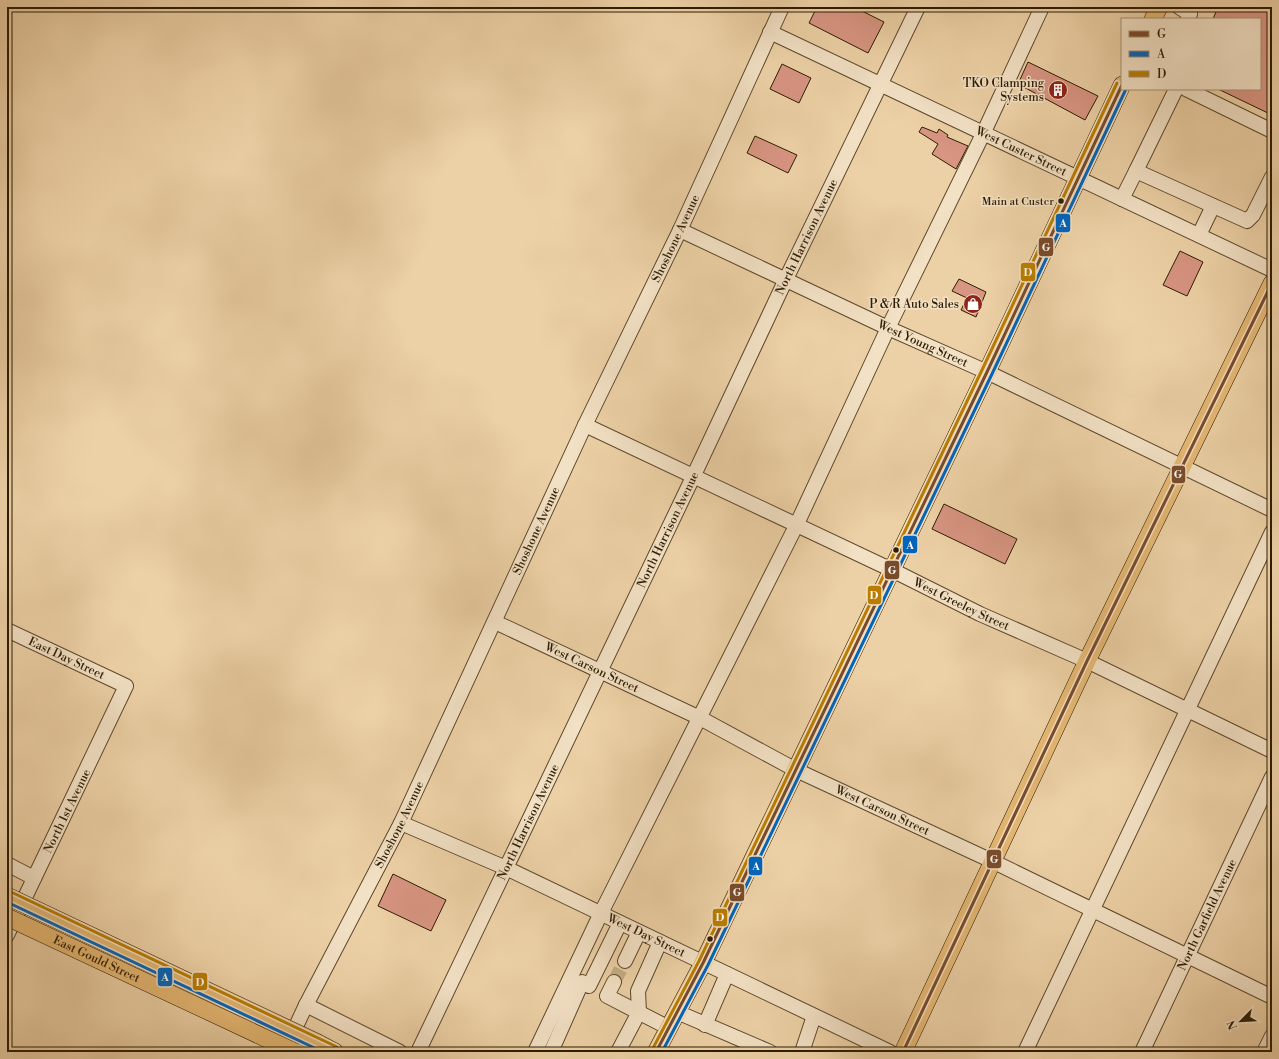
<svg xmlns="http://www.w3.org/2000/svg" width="1279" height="1059" font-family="'Libre Bodoni',serif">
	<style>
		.building { fill: #d89582; stroke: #2d1c03 }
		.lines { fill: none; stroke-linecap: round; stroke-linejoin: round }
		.minor-tunnel { stroke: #c7ad85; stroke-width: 14; stroke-dasharray: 14 7; stroke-linecap: butt }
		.minor-casing { stroke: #5d492c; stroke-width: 16 }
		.major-casing { stroke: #2d1c03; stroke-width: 18 }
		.minor { stroke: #f3e1c5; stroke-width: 14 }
		.major { stroke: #e6b873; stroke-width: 17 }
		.major-bridge-casing { stroke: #2d1c03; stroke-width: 18; stroke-linecap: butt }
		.major-bridge { stroke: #e6b873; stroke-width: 17 }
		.bus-1-casing { stroke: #f3e1c5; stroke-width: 6 }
		.bus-2-casing { stroke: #f3e1c5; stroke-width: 6 }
		.bus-3-casing { stroke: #f3e1c5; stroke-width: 6 }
		.bus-1 { stroke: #7a4b2a; stroke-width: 3 }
		.bus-2 { stroke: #0065bd; stroke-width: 3 }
		.bus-3 { stroke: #ba7d01; stroke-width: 3 }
		.bus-dot { fill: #2d1c03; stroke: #f3e1c5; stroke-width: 1.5 }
		.labels { text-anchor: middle; stroke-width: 3; stroke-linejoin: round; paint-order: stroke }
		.bus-label { font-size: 11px; fill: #2d1c03; stroke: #f3e1c5; text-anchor: end }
		.poi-label { font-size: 12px; fill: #2d1c03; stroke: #f3e1c5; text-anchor: end }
		.street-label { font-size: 12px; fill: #2d1c03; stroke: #f3e1c5 }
		.line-badge { stroke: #f3e1c5; stroke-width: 1.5 }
		.badge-label { font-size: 11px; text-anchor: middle; font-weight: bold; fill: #fff }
	</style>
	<rect width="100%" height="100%" fill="#edd1a6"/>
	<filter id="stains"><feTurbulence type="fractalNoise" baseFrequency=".005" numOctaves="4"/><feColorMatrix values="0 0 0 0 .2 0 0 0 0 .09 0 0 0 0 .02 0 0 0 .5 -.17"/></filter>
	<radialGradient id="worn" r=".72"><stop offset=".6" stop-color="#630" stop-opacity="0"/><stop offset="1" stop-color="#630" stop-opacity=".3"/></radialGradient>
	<!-- building -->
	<path class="building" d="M817 7H854L884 22 868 53 809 23Z
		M1218 7H1272V115L1218 89H1260V19H1213Z
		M1028 62 1098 96 1085 120 1018 84Z
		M782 64 811 78 799 103 770 89Z
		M922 127 937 133 939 129 948 135 947 137 968 146 956 169 932 154 938 144 919 132Z
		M755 136 797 155 788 173 747 153Z
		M1180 251 1203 262 1187 296 1163 285Z
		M959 279 986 292 976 317 961 310 967 298 952 291Z
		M944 504 1017 539 1005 564 932 529Z
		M393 874 446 900 431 931 378 906Z"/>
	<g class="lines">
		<!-- minor-tunnel -->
		<path class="minor-tunnel" d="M614 982 625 961"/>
		<!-- minor casing -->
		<g class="minor-casing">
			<g id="minor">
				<path d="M1179 7 1190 14 1188 19"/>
				<path id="s1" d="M770 32 1272 270"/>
				<path d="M1176 89 1136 171 1247 221 1253 215 1272 177"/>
				<path d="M1186 89 1272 131"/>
				<path d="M1122 199 1136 171"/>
				<path id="s2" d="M680 230 888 328 987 372 1272 510"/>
				<path d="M1199 235 1213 206"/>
				<path id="s3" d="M585 425 892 570 980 614 1087 661 1272 751"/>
				<path id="s4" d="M495 622 700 718 796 770 992 861 1272 997"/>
				<path id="s5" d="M7 630 126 686 7 935"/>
				<path id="s6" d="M401 823 506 868 890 1052"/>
				<path d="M7 864 34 878"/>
				<path d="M625 961 639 932"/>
				<path d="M614 982 607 996 669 1028"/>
				<path d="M589 986 620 923"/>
				<path d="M306 1005 400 1052"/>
				<path d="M677 1012 770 1052"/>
				<path d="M705 1025 727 974"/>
				<path id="s7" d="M284 1052 306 1005 401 823 585 425 680 230 782 7"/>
				<path id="s8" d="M418 1052 694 475 786 279 918 7"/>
				<path d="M535 1052 601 913 796 526 888 328 983 134 1042 7"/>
				<path d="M551 1052 582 982"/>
				<path d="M618 1052 639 1012 638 991 660 942"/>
				<path d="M802 1052 814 1016"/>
				<path d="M1025 1052 1272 532"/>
				<path id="s9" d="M1142 1052 1272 777"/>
				<path d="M1264 1052 1272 1036"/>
			</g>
		</g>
		<!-- major casing -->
		<g class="major-casing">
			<path id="major" d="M1153 19 1159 7
				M318 1043 335 1052
				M656 1052 703 963 987 372 1122 85
				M903 1052 1087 661 1272 283"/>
		</g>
		<!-- minor -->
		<use href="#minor" class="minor"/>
		<!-- major -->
		<use href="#major" class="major"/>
		<!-- major-bridge casing -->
		<g class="major-bridge-casing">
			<g id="major-bridge">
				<path d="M7 896 318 1043"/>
				<path id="s10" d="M7 917 295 1052"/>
			</g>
		</g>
		<!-- major-bridge -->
		<use href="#major-bridge" class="major-bridge"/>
		<!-- bus-1 casing -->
		<g class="bus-1-casing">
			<path id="bus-1" d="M656 1052 703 963 987 372 1122 85
				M903 1052 1087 661 1272 283"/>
		</g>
		<!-- bus-2 casing -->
		<g class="bus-2-casing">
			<path id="bus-2" d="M7 902 323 1052
				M662 1052 708 965 992 374 1126 89"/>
		</g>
		<!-- bus-3 casing -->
		<g class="bus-3-casing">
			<path id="bus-3" d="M9 891 337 1047
				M652 1050 699 961 982 370 1117 83"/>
		</g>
		<!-- bus-1 -->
		<use href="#bus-1" class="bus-1"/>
		<!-- bus-2 -->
		<use href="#bus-2" class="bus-2"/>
		<!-- bus-3 -->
		<use href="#bus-3" class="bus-3"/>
	</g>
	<!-- icons -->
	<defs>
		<g id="building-disc" transform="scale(1)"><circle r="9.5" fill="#8f2418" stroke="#f3e1c5"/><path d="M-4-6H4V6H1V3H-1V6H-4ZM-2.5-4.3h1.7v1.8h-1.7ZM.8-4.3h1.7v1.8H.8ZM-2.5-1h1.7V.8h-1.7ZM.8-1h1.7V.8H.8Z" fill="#fff"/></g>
		<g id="shop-disc" transform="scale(1)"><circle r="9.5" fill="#8f2418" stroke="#f3e1c5"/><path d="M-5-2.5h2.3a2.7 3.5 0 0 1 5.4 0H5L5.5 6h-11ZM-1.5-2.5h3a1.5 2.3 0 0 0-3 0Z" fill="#fff"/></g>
	</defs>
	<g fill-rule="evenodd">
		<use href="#building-disc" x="1058" y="90"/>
		<use href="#shop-disc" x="973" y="304"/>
	</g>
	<!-- markers -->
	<g class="bus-dot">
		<circle cx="1061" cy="201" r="3.5"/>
		<circle cx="896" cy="550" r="3.5"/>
		<circle cx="710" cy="939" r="3.5"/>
	</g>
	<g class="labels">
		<!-- bus labels -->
		<g class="bus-label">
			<text x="1054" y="205">Main at Custer</text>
		</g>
		<!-- poi labels -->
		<g class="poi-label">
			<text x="1044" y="87">TKO Clamping<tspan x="1044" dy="14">Systems</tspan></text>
			<text x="959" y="308">P &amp; R Auto Sales</text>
		</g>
		<!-- street labels -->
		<g class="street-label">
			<text dy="4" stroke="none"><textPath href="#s1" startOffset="278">West Custer Street</textPath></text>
			<text dy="4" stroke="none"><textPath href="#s8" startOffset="903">North Harrison Avenue</textPath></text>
			<text dy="4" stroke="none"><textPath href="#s7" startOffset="903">Shoshone Avenue</textPath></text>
			<text dy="4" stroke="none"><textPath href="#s2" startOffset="268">West Young Street</textPath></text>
			<text dy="4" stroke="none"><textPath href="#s8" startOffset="579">North Harrison Avenue</textPath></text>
			<text dy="4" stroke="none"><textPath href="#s7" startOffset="579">Shoshone Avenue</textPath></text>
			<text dy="4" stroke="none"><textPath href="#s3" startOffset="417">West Greeley Street</textPath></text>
			<text dy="4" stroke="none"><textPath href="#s5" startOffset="66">East Day Street</textPath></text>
			<text dy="4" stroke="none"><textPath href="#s4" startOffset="107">West Carson Street</textPath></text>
			<text dy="4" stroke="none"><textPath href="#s4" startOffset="431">West Carson Street</textPath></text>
			<text transform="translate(67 811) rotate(-64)" y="4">North 1st Avenue</text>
			<text dy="4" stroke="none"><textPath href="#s8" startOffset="255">North Harrison Avenue</textPath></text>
			<text dy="4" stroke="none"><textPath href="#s7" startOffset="255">Shoshone Avenue</textPath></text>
			<text dy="4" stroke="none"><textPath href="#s9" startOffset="152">North Garfield Avenue</textPath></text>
			<text dy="4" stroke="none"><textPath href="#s6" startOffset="270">West Day Street</textPath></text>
			<text dy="4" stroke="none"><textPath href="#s10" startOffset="99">East Gould Street</textPath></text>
		</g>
	</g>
	<g class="line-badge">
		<rect x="1055" y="213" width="16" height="20" rx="4" fill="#0065bd"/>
		<rect x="1038" y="237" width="16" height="20" rx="4" fill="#7a4b2a"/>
		<rect x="1020" y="262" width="16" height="20" rx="4" fill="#ba7d01"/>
		<rect x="1171" y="465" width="15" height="19" rx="4" fill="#7a4b2a"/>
		<rect x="902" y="535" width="16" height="19" rx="4" fill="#0065bd"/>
		<rect x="884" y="560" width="16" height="20" rx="4" fill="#7a4b2a"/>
		<rect x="867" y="585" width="15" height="20" rx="4" fill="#ba7d01"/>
		<rect x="986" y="849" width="16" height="20" rx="4" fill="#7a4b2a"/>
		<rect x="748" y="856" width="15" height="20" rx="4" fill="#0065bd"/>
		<rect x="729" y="883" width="16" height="19" rx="4" fill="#7a4b2a"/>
		<rect x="712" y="908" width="16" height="19" rx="4" fill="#ba7d01"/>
		<rect x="157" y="967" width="16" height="20" rx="4" fill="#0065bd"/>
		<rect x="192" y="972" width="16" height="19" rx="4" fill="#ba7d01"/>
	</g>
	<g class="badge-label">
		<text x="1063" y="227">A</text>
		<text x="1046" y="251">G</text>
		<text x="1028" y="276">D</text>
		<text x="1178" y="478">G</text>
		<text x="910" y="549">A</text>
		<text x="892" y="574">G</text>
		<text x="874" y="599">D</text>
		<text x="994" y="863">G</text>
		<text x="756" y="870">A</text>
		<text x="737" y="896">G</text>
		<text x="720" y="921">D</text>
		<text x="165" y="981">A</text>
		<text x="200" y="986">D</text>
	</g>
	<!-- margin -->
	<rect width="1279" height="1059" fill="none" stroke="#edd1a6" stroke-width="24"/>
	<rect x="8" y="8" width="1263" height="1043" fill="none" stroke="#2d1c03" stroke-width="2"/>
	<rect x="12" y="12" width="1255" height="1035" fill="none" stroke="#2d1c03"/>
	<!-- legend -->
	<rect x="1121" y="18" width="140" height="72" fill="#f3e1c5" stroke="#a49277"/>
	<rect x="1129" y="31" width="20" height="6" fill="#7a4b2a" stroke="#a49277"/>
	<text x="1157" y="38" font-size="12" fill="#2d1c03">G</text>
	<rect x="1129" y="51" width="20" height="6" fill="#0065bd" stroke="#a49277"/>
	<text x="1157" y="58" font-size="12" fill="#2d1c03">A</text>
	<rect x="1129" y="71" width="20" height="6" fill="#ba7d01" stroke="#a49277"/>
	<text x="1157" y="78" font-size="12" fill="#2d1c03">D</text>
	<!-- north arrow -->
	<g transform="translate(1241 1021) rotate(246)" stroke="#f3e1c5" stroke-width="3" paint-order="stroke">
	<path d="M0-3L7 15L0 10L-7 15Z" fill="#2d1c03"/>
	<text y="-6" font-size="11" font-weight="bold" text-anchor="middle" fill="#2d1c03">N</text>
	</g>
	<rect width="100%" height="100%" filter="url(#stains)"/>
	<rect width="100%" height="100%" fill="url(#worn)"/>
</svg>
